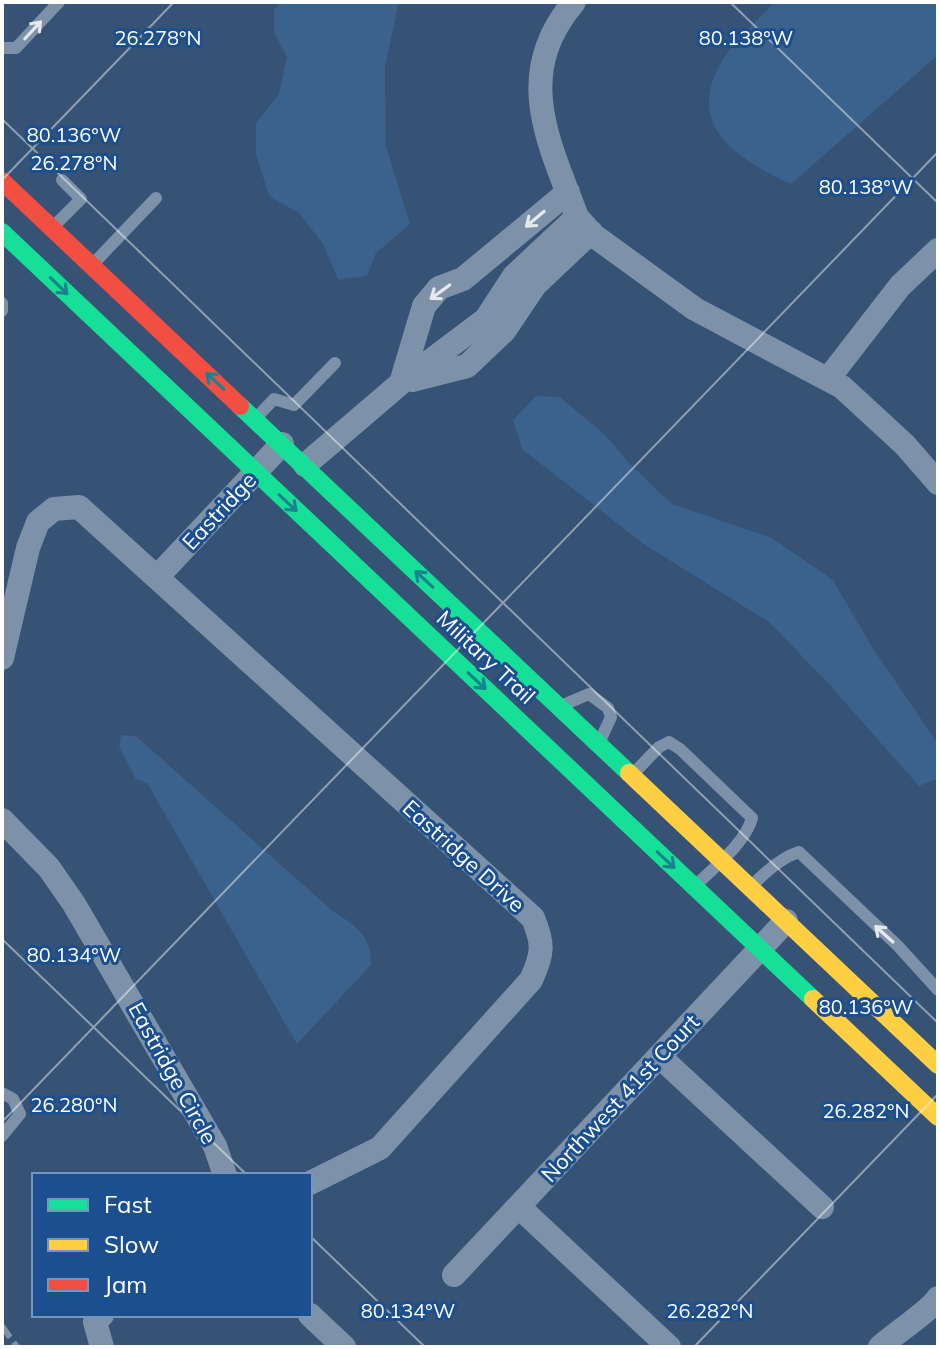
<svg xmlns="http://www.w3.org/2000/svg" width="940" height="1349" font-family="Mulish,sans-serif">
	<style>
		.water { fill: #3b618d }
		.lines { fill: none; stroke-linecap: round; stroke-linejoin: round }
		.lane { stroke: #7d92a8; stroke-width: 12 }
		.street { stroke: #7d92a8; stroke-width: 24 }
		.fast { stroke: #16e098; stroke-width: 18 }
		.slow { stroke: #ffcf43; stroke-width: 18 }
		.jam { stroke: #f24e42; stroke-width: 18 }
		.rail { stroke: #7e92a7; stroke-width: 6; stroke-dasharray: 14 6; stroke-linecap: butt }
		.oneway { stroke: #e5e9ee }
		.oneway2 { stroke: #198292 }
		.ticks { fill: none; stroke: #fff; stroke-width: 2; stroke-opacity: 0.45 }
		.labels { text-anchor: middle; stroke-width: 6; stroke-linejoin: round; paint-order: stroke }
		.street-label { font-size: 22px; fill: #fff; stroke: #1b4f8f }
		.ticks-label { font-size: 20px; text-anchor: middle; fill: #fff; stroke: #1b4f8f; stroke-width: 6; stroke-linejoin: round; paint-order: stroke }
	</style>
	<rect width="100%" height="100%" fill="#365274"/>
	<!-- water -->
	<path class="water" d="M281 2H399L385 67 386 146 410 224 376 253 367 276 338 280 323 244 299 213 269 196 256 154V123L279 94 287 57 274 32V10Z
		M774 2H938V55L791 184C739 159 685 129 720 64 730 45 759 19 774 2Z
		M536 396 560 397 604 434 631 465 672 504 772 538 833 580 872 647 938 744V774L936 779 919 786 826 681 769 622 645 545 522 449 513 420Z
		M121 735 136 736 334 912C357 926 372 937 371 965L297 1044 147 783 136 779 119 747Z"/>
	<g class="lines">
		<!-- lane -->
		<path class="lane" d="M2 48H16L59 2
			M54 226 81 199 62 180
			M94 263 156 198
			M2 303V311
			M257 417 274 399 294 405 335 363
			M563 705 589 694 608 708 611 717 600 741
			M634 773 659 747 669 742 680 749 752 818C745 844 713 868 695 886
			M751 887C764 873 780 858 799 852L898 946 938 990
			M2 1093 13 1099 20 1114 2 1136"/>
		<!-- street -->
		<path class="street" d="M577 217 593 235 695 309 842 387 905 445 938 483
			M828 379 900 286 938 250
			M412 380 467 366 504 331 535 285 591 232
			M401 383 424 306 439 288 463 279 568 192
			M305 465 401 383 486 319 514 276 577 217C548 140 513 74 574 2
			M157 577 282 444
			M2 658 28 548 38 522 54 509 79 507 533 918C544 944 543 954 531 980L380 1148 310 1183
			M2 820 49 868 74 904 215 1146 225 1175
			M660 1057 822 1207
			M519 1207 669 1347
			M454 1275 786 921
			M310 1315 344 1347
			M102 1347 95 1322 102 1315
			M880 1347C894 1334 931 1310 938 1298"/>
		<!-- fast -->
		<path class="fast" d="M2 232 813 999
			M240 406 629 773"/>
		<!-- slow -->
		<path class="slow" d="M629 773 938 1065
			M813 999 938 1117"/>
		<!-- jam -->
		<path class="jam" d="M2 181 240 406"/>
		<!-- rail -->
		<path class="rail" d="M2 1326 17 1347"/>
	</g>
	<!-- one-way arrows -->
	<defs><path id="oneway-shaft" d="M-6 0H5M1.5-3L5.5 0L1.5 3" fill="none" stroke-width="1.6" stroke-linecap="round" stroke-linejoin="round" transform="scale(2)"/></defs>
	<g class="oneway">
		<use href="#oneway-shaft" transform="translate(33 30) rotate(-47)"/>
		<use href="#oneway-shaft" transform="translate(535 219) rotate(140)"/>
		<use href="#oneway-shaft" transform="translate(440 292) rotate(144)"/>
		<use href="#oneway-shaft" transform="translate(884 934) rotate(-138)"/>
	</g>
	<g class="oneway2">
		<use href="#oneway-shaft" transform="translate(59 286) rotate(44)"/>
		<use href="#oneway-shaft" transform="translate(215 381) rotate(-137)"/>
		<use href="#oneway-shaft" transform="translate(288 503) rotate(43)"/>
		<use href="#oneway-shaft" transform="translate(424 579) rotate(-137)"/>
		<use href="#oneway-shaft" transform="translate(477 681) rotate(43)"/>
		<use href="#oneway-shaft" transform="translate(666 860) rotate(43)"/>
	</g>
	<!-- ticks -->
	<path class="ticks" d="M730 2 938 203M2 119 938 1023M2 180 174 2M2 939 247 1175M2 1122 938 152M310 1236 425 1347M694 1347 938 1094"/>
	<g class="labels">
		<!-- street labels -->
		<g class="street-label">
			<text transform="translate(219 511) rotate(-47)" y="8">Eastridge</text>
			<text transform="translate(486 657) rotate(43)" y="8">Military Trail</text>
			<text transform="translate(464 856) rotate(42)" y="8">Eastridge Drive</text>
			<text transform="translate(173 1073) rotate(61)" y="8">Eastridge Circle</text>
			<text transform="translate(620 1098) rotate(-47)" y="8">Northwest 41st Court</text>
		</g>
	</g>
	<g class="ticks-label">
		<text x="746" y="45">80.138°W</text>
		<text x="158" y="45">26.278°N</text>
		<text x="74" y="142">80.136°W</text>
		<text x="74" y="170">26.278°N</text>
		<text x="866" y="194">80.138°W</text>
		<text x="74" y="962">80.134°W</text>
		<text x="866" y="1014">80.136°W</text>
		<text x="74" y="1112">26.280°N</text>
		<text x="866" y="1118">26.282°N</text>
		<text x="710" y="1318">26.282°N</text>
		<text x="408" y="1318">80.134°W</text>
	</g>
	<!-- border -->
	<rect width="940" height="1349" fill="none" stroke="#ffffff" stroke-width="8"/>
	<!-- legend -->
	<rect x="32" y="1173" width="280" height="144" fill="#1b4f8f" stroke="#7695bc" stroke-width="2"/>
	<rect x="48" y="1199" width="40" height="12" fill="#16e098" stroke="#7695bc" stroke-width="2"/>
	<text x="104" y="1213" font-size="24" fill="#ffffff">Fast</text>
	<rect x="48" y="1239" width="40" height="12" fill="#ffcf43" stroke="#7695bc" stroke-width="2"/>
	<text x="104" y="1253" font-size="24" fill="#ffffff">Slow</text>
	<rect x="48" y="1279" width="40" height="12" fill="#f24e42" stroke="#7695bc" stroke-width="2"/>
	<text x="104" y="1293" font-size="24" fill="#ffffff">Jam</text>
</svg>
